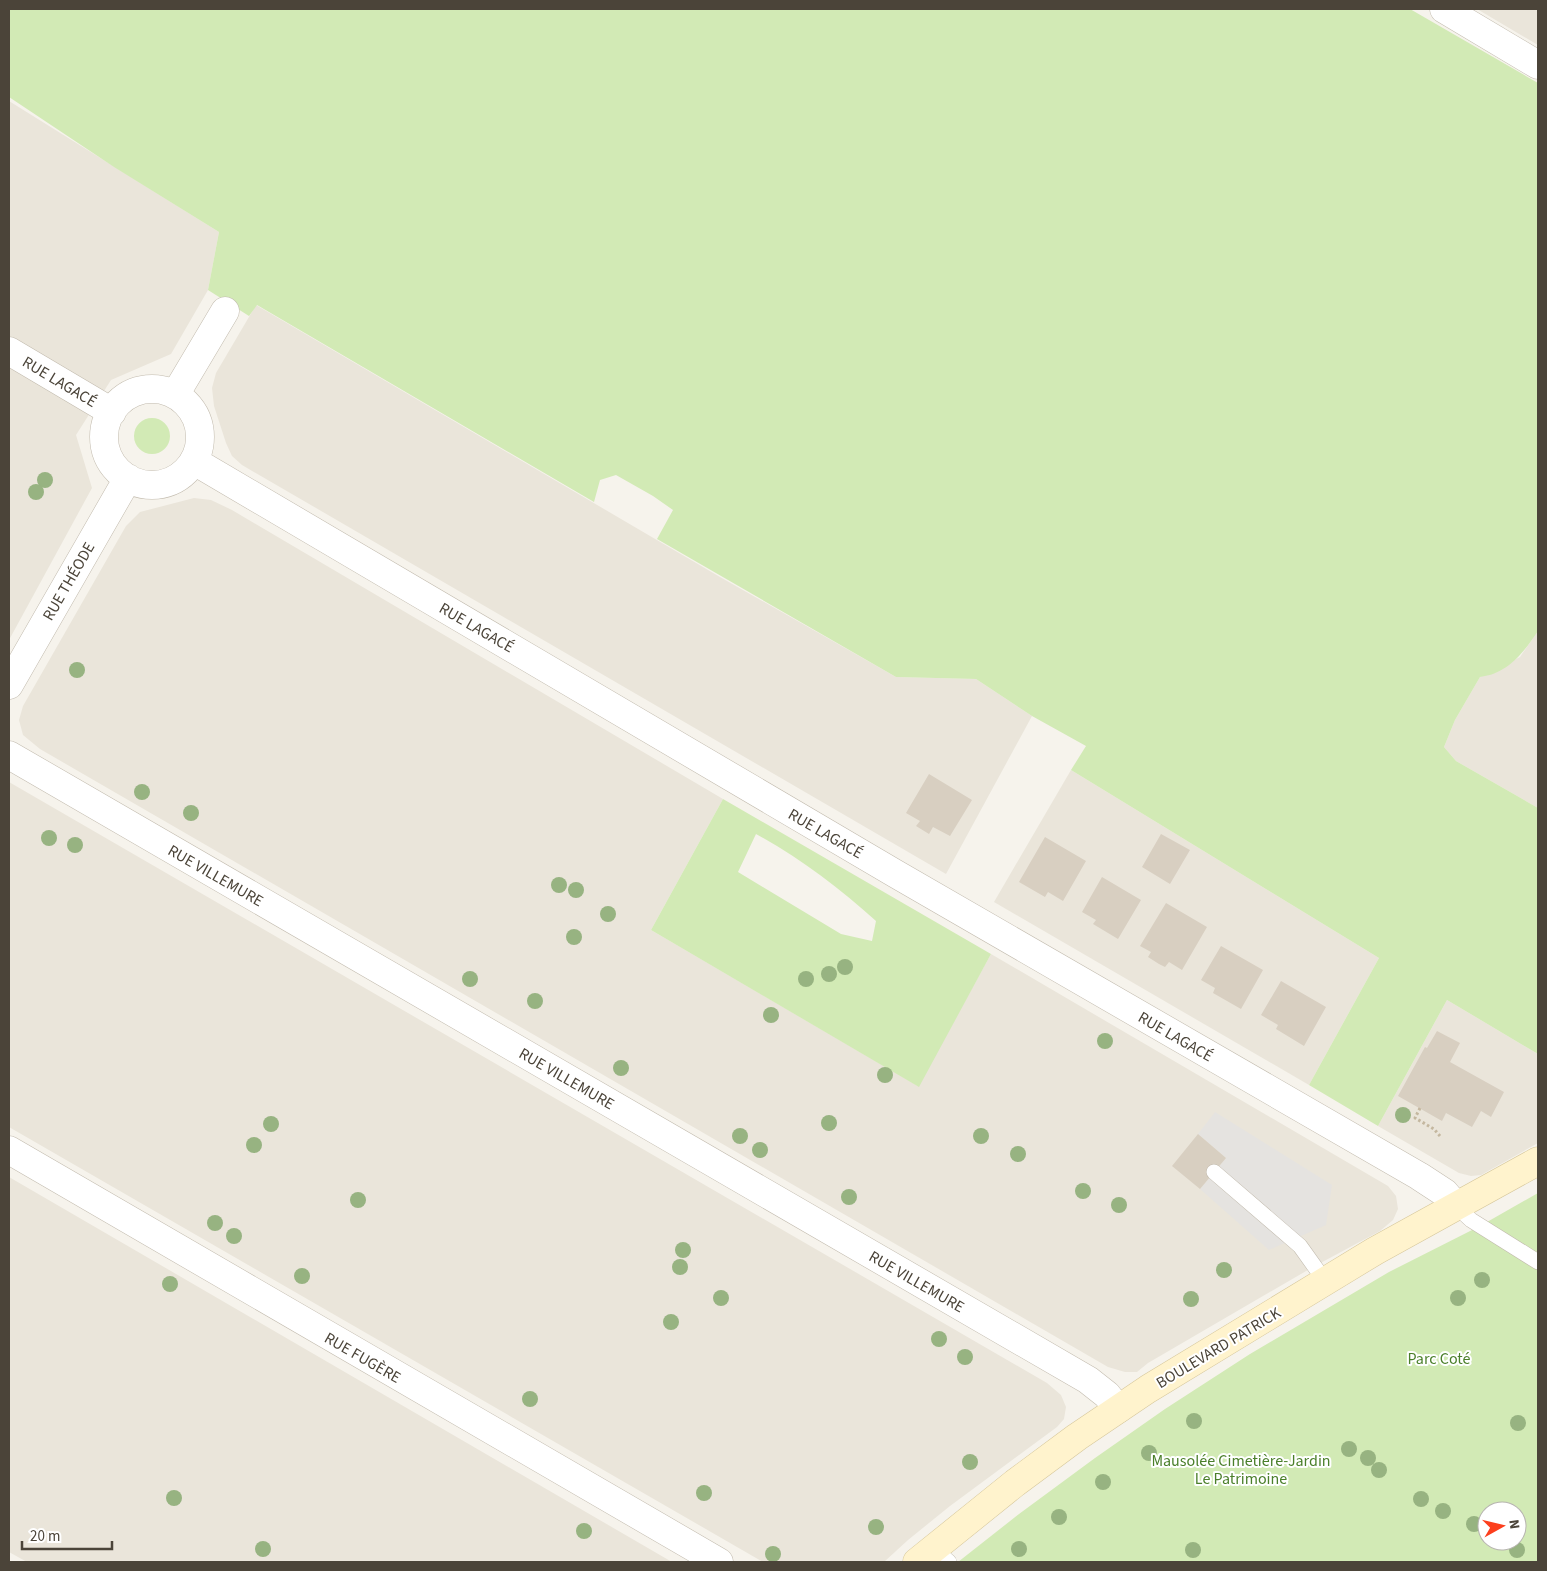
<svg xmlns="http://www.w3.org/2000/svg" width="1547" height="1571" font-family="'Source Sans 3',sans-serif">
	<style>
		.residential { fill: #eae5da }
		.green { fill: #d2eab5; fill-rule: evenodd }
		.parking { fill: #e5e3e0 }
		.building { fill: #d8cfc1 }
		.lines { fill: none; stroke-linecap: round; stroke-linejoin: round }
		.lane-casing { stroke: #c2bbae; stroke-width: 16 }
		.street-casing { stroke: #c2bbae; stroke-width: 29 }
		.secondary-casing { stroke: #d6c79b; stroke-width: 29 }
		.path { stroke: #c4b79f; stroke-width: 3; stroke-dasharray: 2.5 2.5; stroke-linecap: butt }
		.lane { stroke: #fff; stroke-width: 15 }
		.street { stroke: #fff; stroke-width: 28 }
		.secondary { stroke: #fff3cd; stroke-width: 28 }
		.tree { fill: #97b381 }
		.labels { text-anchor: middle; stroke-width: 4; stroke-linejoin: round; paint-order: stroke }
		.street-label { font-size: 16px; fill: #4b4439; stroke: #fff }
		.park-label { font-size: 16px; fill: #4a7f2a; stroke: #fff }
	</style>
	<rect width="100%" height="100%" fill="#f6f3ec"/>
	<!-- residential -->
	<path class="residential" d="M1477 9H1538V45Z
		M9 101 219 232 208 290 171 354 111 380 76 435 92 488 9 640Z
		M256 305 720 577 896 677 976 679 1032 716 946 874 242 465 232 456 226 443 214 406 212 388 216 373Z
		M194 498 211 500 232 510 723 799 651 930 918 1086 991 954 1388 1186 1396 1196 1398 1209 1393 1220 1380 1231 1313 1267 1148 1363 1137 1372H1125L1108 1367 40 749 23 735 19 720 23 706 126 526 140 512Z
		M1538 631V808L1456 761 1444 747 1455 720 1480 677 1520 657Z
		M1071 770 1379 958 1309 1085 994 902Z
		M9 782 1047 1383 1061 1395 1066 1407 1064 1419 1057 1427 950 1506 908 1540 884 1562H763L9 1127Z
		M1447 1000 1538 1054V1143L1481 1175 1471 1176 1459 1173 1378 1126Z
		M9 1177 672 1562H27L9 1552Z"/>
	<!-- green -->
	<path class="green" d="M9 9H1410L1538 83V631C1524 652 1508 674 1480 677L1455 720 1444 747 1456 761 1538 808V1054L1447 1000 1378 1126 1309 1085 1379 958 1071 770 1086 746 1032 716 976 679 896 677 657 539 673 510 653 496 616 475 600 480 594 502 257 305 249 316 208 290 219 232 114 167 9 97Z
		M134 436a18 18 0 1 1 36 0a18 18 0 1 1-36 0Z
		M723 799 991 954 919 1087 651 930ZM756 834C800 858 839 888 876 921L872 941 841 934 738 872Z
		M1538 1193V1562H958L1019 1514 1095 1458 1165 1409 1250 1354 1389 1272 1480 1226ZM1487 1511H1517V1541H1487Z"/>
	<!-- parking -->
	<path class="parking" d="M1215 1112 1332 1185 1326 1225 1269 1250 1200 1189 1226 1158 1198 1134Z"/>
	<!-- building -->
	<path class="building" d="M929 774 972 800 950 836 933 827 929 834 916 826 920 821 906 813Z
		M1161 834 1190 850 1170 884 1142 867Z
		M1045 837 1086 861 1063 901 1048 892 1045 897 1019 882Z
		M1102 877 1141 900 1118 939 1093 924 1096 920 1082 912Z
		M1166 903 1207 927 1182 970 1169 962 1165 967 1159 964 1148 957 1151 952 1140 946Z
		M1221 946 1263 970 1241 1009 1213 993 1215 988 1201 980Z
		M1281 981 1326 1007 1304 1046 1276 1029 1278 1025 1261 1015Z
		M1437 1031 1460 1043 1450 1062 1504 1092 1491 1117 1481 1111 1472 1127 1446 1113 1442 1121 1398 1096 1425 1047 1427 1048Z
		M1198 1134 1226 1158 1200 1189 1172 1166Z"/>
	<g class="lines">
		<!-- lane casing -->
		<g class="lane-casing">
			<path id="lane" d="M1214 1172 1300 1246 1325 1281
				M1456 1206 1471 1220 1538 1262
				M933 1548 949 1562"/>
		</g>
		<!-- street casing -->
		<g class="street-casing">
			<path id="street" d="M1444 9 1538 65
				M9 351 112 412
				M104 437a48 48 0 1 1 96 0a48 48 0 1 1-96 0Z
				M175 395 225 311
				M194 461 896 874 1419 1176 1445 1193 1456 1206
				M9 685 128 478
				M9 755 1088 1380 1107 1395 1118 1409
				M9 1150 719 1562"/>
		</g>
		<!-- secondary casing -->
		<g class="secondary-casing">
			<path id="secondary" d="M917 1562 1015 1483 1077 1437 1148 1389 1375 1251 1538 1161"/>
		</g>
		<!-- path -->
		<path class="path" d="M1420 1108 1415 1118 1434 1129 1440 1136"/>
		<!-- lane -->
		<use href="#lane" class="lane"/>
		<!-- street -->
		<use href="#street" class="street"/>
		<!-- secondary -->
		<use href="#secondary" class="secondary"/>
	</g>
	<!-- trees -->
	<g class="tree">
		<circle cx="45" cy="480" r="8"/>
		<circle cx="36" cy="492" r="8"/>
		<circle cx="77" cy="670" r="8"/>
		<circle cx="142" cy="792" r="8"/>
		<circle cx="191" cy="813" r="8"/>
		<circle cx="49" cy="838" r="8"/>
		<circle cx="75" cy="845" r="8"/>
		<circle cx="559" cy="885" r="8"/>
		<circle cx="576" cy="890" r="8"/>
		<circle cx="608" cy="914" r="8"/>
		<circle cx="574" cy="937" r="8"/>
		<circle cx="845" cy="967" r="8"/>
		<circle cx="829" cy="974" r="8"/>
		<circle cx="470" cy="979" r="8"/>
		<circle cx="806" cy="979" r="8"/>
		<circle cx="535" cy="1001" r="8"/>
		<circle cx="771" cy="1015" r="8"/>
		<circle cx="1105" cy="1041" r="8"/>
		<circle cx="621" cy="1068" r="8"/>
		<circle cx="885" cy="1075" r="8"/>
		<circle cx="1403" cy="1115" r="8"/>
		<circle cx="829" cy="1123" r="8"/>
		<circle cx="271" cy="1124" r="8"/>
		<circle cx="740" cy="1136" r="8"/>
		<circle cx="981" cy="1136" r="8"/>
		<circle cx="254" cy="1145" r="8"/>
		<circle cx="760" cy="1150" r="8"/>
		<circle cx="1018" cy="1154" r="8"/>
		<circle cx="1083" cy="1191" r="8"/>
		<circle cx="849" cy="1197" r="8"/>
		<circle cx="358" cy="1200" r="8"/>
		<circle cx="1119" cy="1205" r="8"/>
		<circle cx="215" cy="1223" r="8"/>
		<circle cx="234" cy="1236" r="8"/>
		<circle cx="683" cy="1250" r="8"/>
		<circle cx="680" cy="1267" r="8"/>
		<circle cx="1224" cy="1270" r="8"/>
		<circle cx="302" cy="1276" r="8"/>
		<circle cx="1482" cy="1280" r="8"/>
		<circle cx="170" cy="1284" r="8"/>
		<circle cx="721" cy="1298" r="8"/>
		<circle cx="1458" cy="1298" r="8"/>
		<circle cx="1191" cy="1299" r="8"/>
		<circle cx="671" cy="1322" r="8"/>
		<circle cx="939" cy="1339" r="8"/>
		<circle cx="965" cy="1357" r="8"/>
		<circle cx="530" cy="1399" r="8"/>
		<circle cx="1194" cy="1421" r="8"/>
		<circle cx="1518" cy="1423" r="8"/>
		<circle cx="1349" cy="1449" r="8"/>
		<circle cx="1149" cy="1453" r="8"/>
		<circle cx="1368" cy="1458" r="8"/>
		<circle cx="970" cy="1462" r="8"/>
		<circle cx="1379" cy="1470" r="8"/>
		<circle cx="1103" cy="1482" r="8"/>
		<circle cx="704" cy="1493" r="8"/>
		<circle cx="174" cy="1498" r="8"/>
		<circle cx="1421" cy="1499" r="8"/>
		<circle cx="1443" cy="1511" r="8"/>
		<circle cx="1059" cy="1517" r="8"/>
		<circle cx="1474" cy="1524" r="8"/>
		<circle cx="876" cy="1527" r="8"/>
		<circle cx="584" cy="1531" r="8"/>
		<circle cx="263" cy="1549" r="8"/>
		<circle cx="1019" cy="1549" r="8"/>
		<circle cx="1193" cy="1550" r="8"/>
		<circle cx="1517" cy="1550" r="8"/>
		<circle cx="773" cy="1554" r="8"/>
	</g>
	<g class="labels">
		<!-- street labels -->
		<g class="street-label">
			<text transform="translate(60 381) rotate(31)" y="6">RUE LAGACÉ</text>
			<text transform="translate(68 581) rotate(-60)" y="6">RUE THÉODE</text>
			<text transform="translate(477 627) rotate(30)" y="6">RUE LAGACÉ</text>
			<text transform="translate(826 833) rotate(30)" y="6">RUE LAGACÉ</text>
			<text transform="translate(216 875) rotate(30)" y="6">RUE VILLEMURE</text>
			<text transform="translate(1176 1036) rotate(30)" y="6">RUE LAGACÉ</text>
			<text transform="translate(567 1078) rotate(30)" y="6">RUE VILLEMURE</text>
			<text transform="translate(917 1281) rotate(30)" y="6">RUE VILLEMURE</text>
			<text transform="translate(1218 1347) rotate(-31)" y="6">BOULEVARD PATRICK</text>
			<text transform="translate(363 1357) rotate(30)" y="6">RUE FUGÈRE</text>
		</g>
		<!-- park labels -->
		<g class="park-label">
			<text x="1439" y="1364">Parc Coté</text>
			<text x="1241" y="1466">Mausolée Cimetière-Jardin<tspan x="1241" dy="18">Le Patrimoine</tspan></text>
		</g>
	</g>
	<!-- border -->
	<rect width="1547" height="1571" fill="none" stroke="#4b4439" stroke-width="20"/>
	<!-- north arrow -->
	<g transform="translate(1502 1526) rotate(82)"><circle r="24" fill="#ffffff" stroke="#b7b4b0"/>
	<path d="M0-4L9 19L0 12L-9 19Z" fill="#fc3f1d"/>
	<text y="-8" font-size="14" font-weight="bold" text-anchor="middle" fill="#4b4439">N</text>
	</g>
	<!-- scale -->
	<path d="M22 1541v8h90v-8" fill="none" stroke="#4b4439" stroke-width="2.5"/>
	<text x="30" y="1541" font-size="15" fill="#4b4439" stroke="#ffffff" stroke-width="4" paint-order="stroke">20 m</text>
</svg>
